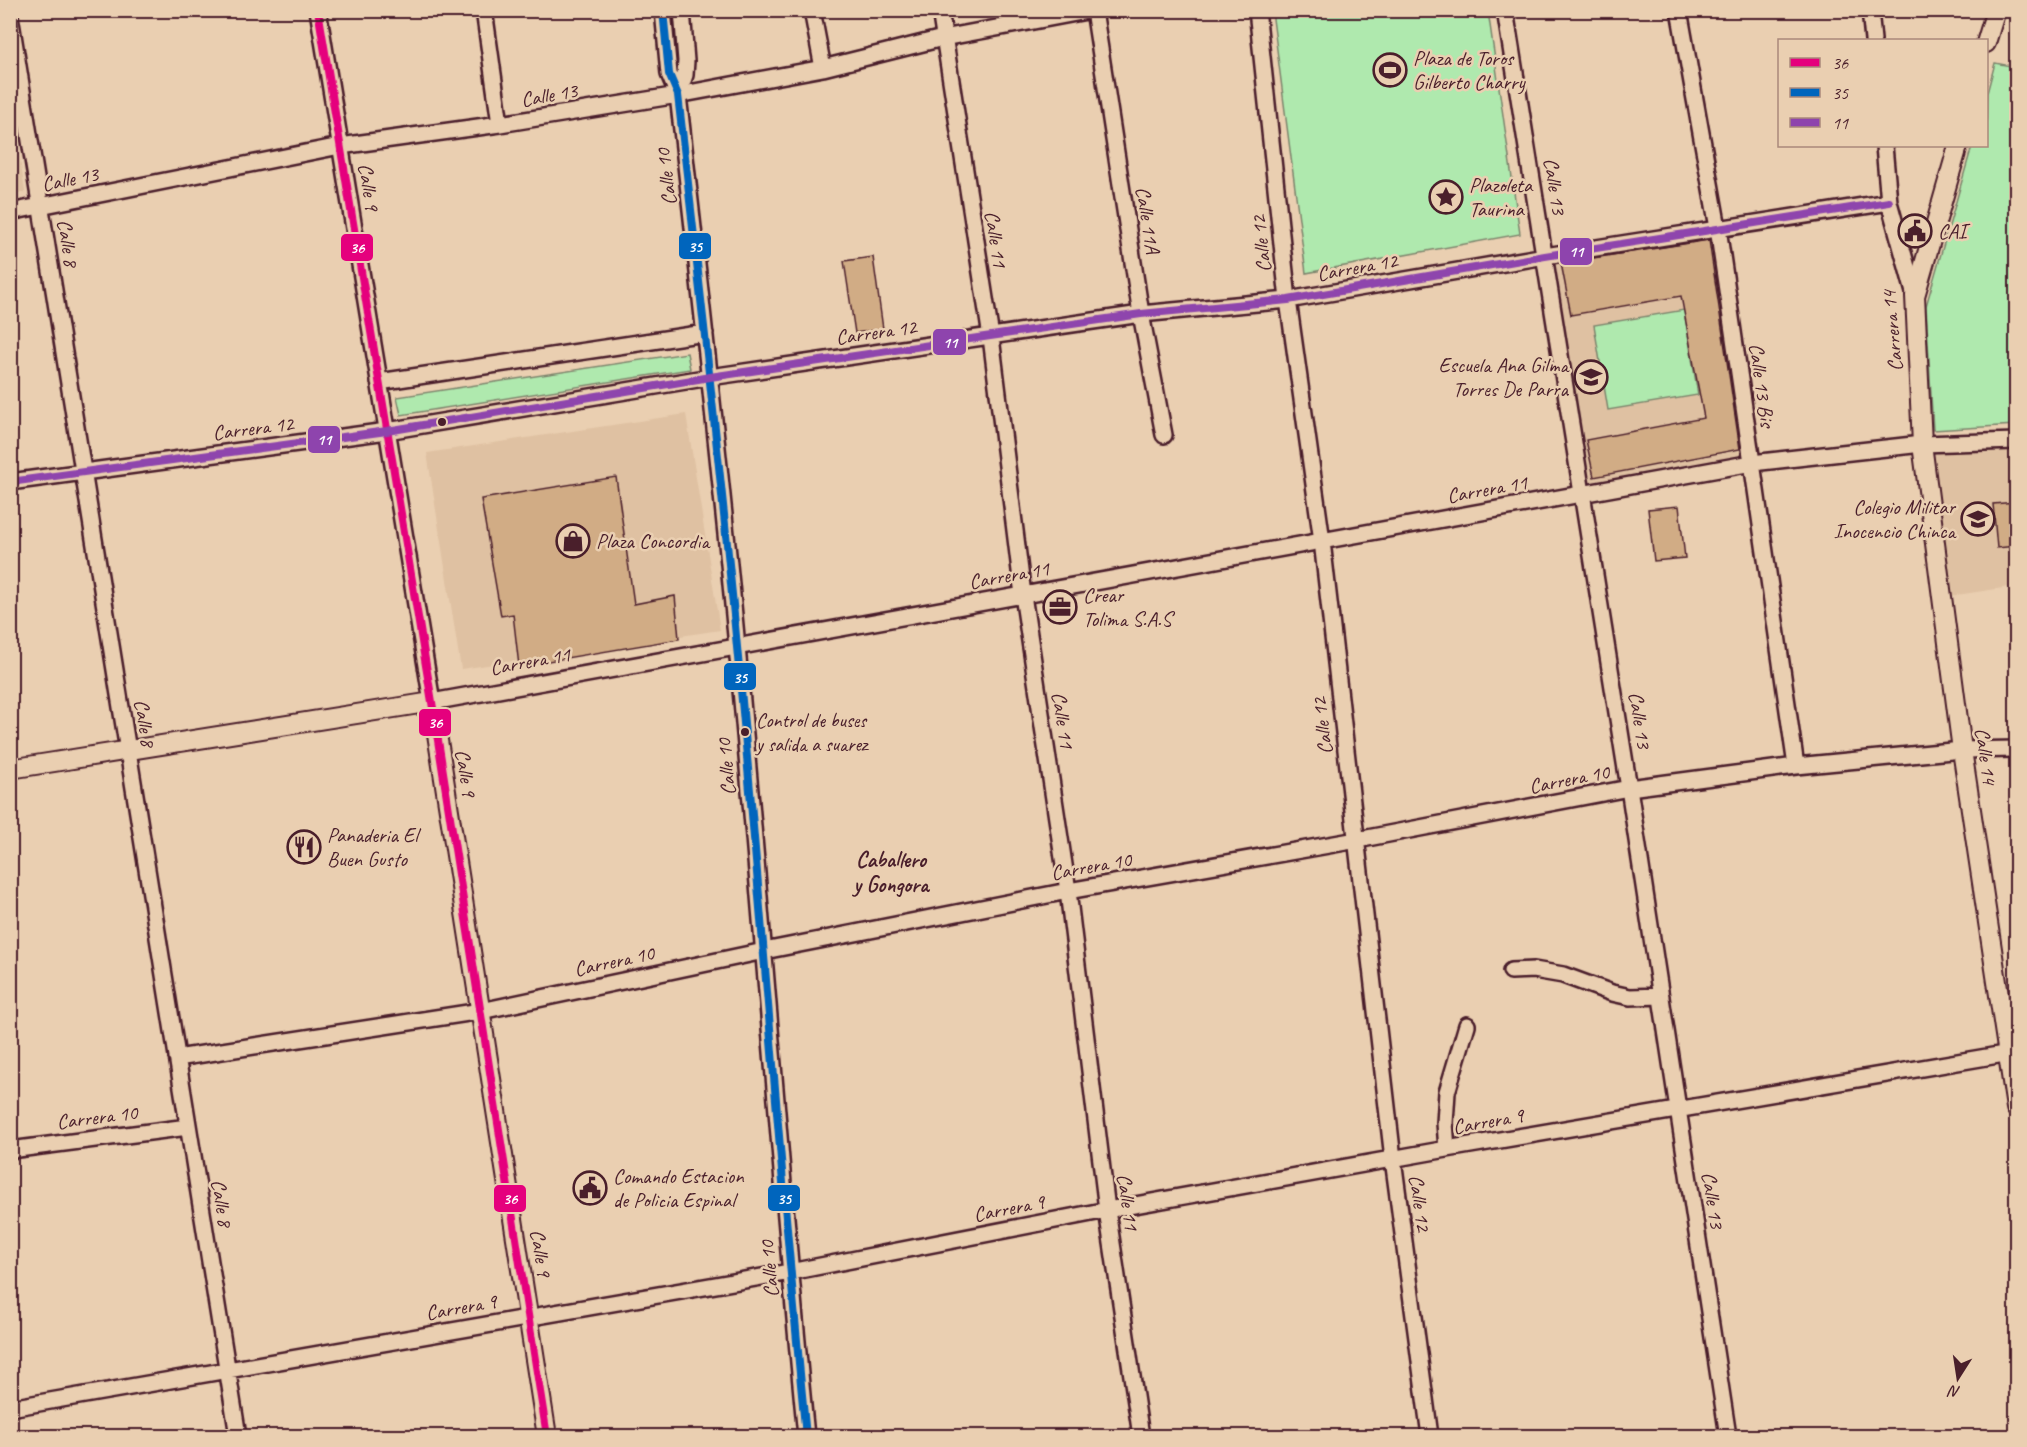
<svg xmlns="http://www.w3.org/2000/svg" width="2027" height="1447" font-family="Caveat,sans-serif">
	<style>
		.built { fill: #dfc1a2 }
		.green { fill: #afe9ae; stroke: #7c846c; stroke-width: 1.5 }
		.building { fill: #d1ac85; stroke: #4a1f2b; stroke-width: 1.5 }
		.lines { fill: none; stroke-linecap: round; stroke-linejoin: round }
		.minor-casing { stroke: #4a1f2b; stroke-width: 20 }
		.tertiary-casing { stroke: #4a1f2b; stroke-width: 22 }
		.minor { stroke: #eacfb1; stroke-width: 15 }
		.tertiary { stroke: #eacfb1; stroke-width: 18 }
		.bus-1-casing { stroke: #eacfb1; stroke-width: 12 }
		.bus-2-casing { stroke: #eacfb1; stroke-width: 12 }
		.bus-3-casing { stroke: #eacfb1; stroke-width: 12 }
		.bus-1 { stroke: #e5007d; stroke-width: 8 }
		.bus-2 { stroke: #0065bd; stroke-width: 8 }
		.bus-3 { stroke: #8e44ad; stroke-width: 8 }
		.bus-dot { fill: #4a1f2b; stroke: #eacfb1; stroke-width: 2 }
		.labels { text-anchor: middle; stroke-width: 5; stroke-linejoin: round; paint-order: stroke }
		.bus-label { font-size: 20px; fill: #4a1f2b; stroke: #eacfb1; text-anchor: start }
		.poi-label { font-size: 21px; fill: #4a1f2b; stroke: #eacfb1; text-anchor: start }
		.street-label { font-size: 21px; fill: #4a1f2b; stroke: #eacfb1 }
		.neighbourhood-label { font-size: 22px; font-weight: bold; fill: #4a1f2b; stroke: #eacfb1 }
		.line-badge { stroke: #eacfb1; stroke-width: 2 }
		.badge-label { font-size: 16px; text-anchor: middle; font-weight: bold; fill: #fff }
	</style>
	<rect width="100%" height="100%" fill="#eacfb1"/>
	<filter id="ink" filterUnits="userSpaceOnUse"><feTurbulence type="fractalNoise" baseFrequency=".0167" numOctaves="2"/><feDisplacementMap in="SourceGraphic" scale="12" xChannelSelector="R" yChannelSelector="G"/><feConvolveMatrix kernelMatrix="1 2 1 2 8 2 1 2 1" color-interpolation-filters="sRGB"/></filter>
	<g filter="url(#ink)">
		<!-- built -->
		<path class="built" d="M11 100 25 192 11 194H10Z
			M1713 233 1744 458 1586 490 1551 259Z
			M686 414 720 630 461 669 427 453Z
			M2016 450V586L1950 596 1930 452Z"/>
		<!-- green -->
		<path class="green" d="M1272 11H1488L1520 234 1306 273Z
			M1995 63 2016 67V425L1933 430 1926 306 1972 146H1986L1987 93Z
			M1684 310 1698 395 1608 410 1594 325Z
			M687 353 690 369 401 415 397 397Z"/>
		<!-- building -->
		<path class="building" d="M1921 218 1922 230 1919 242H1910L1905 220Z
			M1709 240 1740 449 1594 477 1586 440 1704 418 1681 296 1571 315 1561 263Z
			M873 257 883 329 855 333 844 261Z
			M616 477 634 604 675 596 679 639 519 666 513 614 501 616 481 499Z
			M2016 502V546L1997 548 1993 504Z
			M1679 506 1685 558 1654 561 1648 509Z"/>
		<g class="lines">
			<!-- minor casing -->
			<g class="minor-casing">
				<path id="minor" d="M318 10 432 702 1752 463 1922 444 2016 441
					M484 10 500 124
					M663 10 669 74 678 95C699 279 720 463 737 647 762 910 780 1174 806 1436
					M812 10 823 68
					M940 10 991 337 1023 595 1068 891 1107 1210 1141 1436
					M1094 10 1141 314 1164 435
					M1257 10 1288 300 1322 541 1393 1159 1430 1436
					M1505 10 1629 788 1728 1436
					M1679 10 1718 228 1796 766
					M1870 10 1873 40
					M10 16 238 1436
					M678 95 685 75 686 61 682 10
					M1884 146 1889 202 1915 296
					M10 212 340 146 500 124 678 95 823 68 943 38 1092 10
					M379 382 705 333
					M10 482 387 431 710 377 1141 314 1288 300 1545 256 1889 202
					M1511 971 1534 970 1563 975 1612 993 1630 997 1661 996
					M177 1058 481 1011 764 951 1068 891 1357 840 1629 788 1796 766 1962 750 2016 749
					M1447 1149 1445 1123 1447 1092 1467 1025
					M10 1150 188 1127
					M10 1408 790 1272 1107 1210 1447 1149 2016 1052"/>
			</g>
			<!-- tertiary casing -->
			<g class="tertiary-casing">
				<path id="tertiary" d="M1986 43 1996 10
					M1958 146 1915 296 1922 444 1962 750 2016 1108
					M10 769 432 702 547 1436"/>
			</g>
			<!-- minor -->
			<use href="#minor" class="minor"/>
			<!-- tertiary -->
			<use href="#tertiary" class="tertiary"/>
			<!-- bus-1 casing -->
			<g class="bus-1-casing">
				<path id="bus-1" d="M318 10 432 702 547 1436"/>
			</g>
			<!-- bus-2 casing -->
			<g class="bus-2-casing">
				<path id="bus-2" d="M663 10 669 74 678 95C699 279 720 463 737 647 762 910 780 1174 806 1436"/>
			</g>
			<!-- bus-3 casing -->
			<g class="bus-3-casing">
				<path id="bus-3" d="M10 482 387 431 710 377 1141 314 1288 300 1545 256 1889 202"/>
			</g>
			<!-- bus-1 -->
			<use href="#bus-1" class="bus-1"/>
			<!-- bus-2 -->
			<use href="#bus-2" class="bus-2"/>
			<!-- bus-3 -->
			<use href="#bus-3" class="bus-3"/>
		</g>
	</g>
	<!-- icons -->
	<defs>
		<g id="stadium-ring" transform="scale(1.725)"><circle r="9.5" fill="#eacfb1" stroke="#4a1f2b" stroke-width="1.5"/><path d="M0-5a6.5 5 0 1 0 0 10a6.5 5 0 1 0 0-10ZM-3.5-1.8h7v3.6h-7Z" fill="#4a1f2b"/></g>
		<g id="sight-ring" transform="scale(1.725)"><circle r="9.5" fill="#eacfb1" stroke="#4a1f2b" stroke-width="1.5"/><path d="M0-6L1.8-2.2L6-1.7L2.9 1.2L3.7 5.4L0 3.3L-3.7 5.4L-2.9 1.2L-6-1.7L-1.8-2.2Z" fill="#4a1f2b"/></g>
		<g id="civic-ring" transform="scale(1.725)"><circle r="9.5" fill="#eacfb1" stroke="#4a1f2b" stroke-width="1.5"/><path d="M-.6-6.5H3V-4.5H.6V-3L4-1V1h2V6H-6V1h2V-1L-.6-3ZM-1.2 2.5V6h2.4V2.5Z" fill="#4a1f2b"/></g>
		<g id="school-ring" transform="scale(1.725)"><circle r="9.5" fill="#eacfb1" stroke="#4a1f2b" stroke-width="1.5"/><path d="M0-5L7-2L0 1L-7-2ZM-4 1L0 2.5L4 1V4Q0 6-4 4Z" fill="#4a1f2b"/></g>
		<g id="shop-ring" transform="scale(1.725)"><circle r="9.5" fill="#eacfb1" stroke="#4a1f2b" stroke-width="1.5"/><path d="M-5-2.5h2.3a2.7 3.5 0 0 1 5.4 0H5L5.5 6h-11ZM-1.5-2.5h3a1.5 2.3 0 0 0-3 0Z" fill="#4a1f2b"/></g>
		<g id="office-ring" transform="scale(1.725)"><circle r="9.5" fill="#eacfb1" stroke="#4a1f2b" stroke-width="1.5"/><path d="M-6-3h4V-5.5h4V-3h4V5H-6ZM-1-4.5V-3h2v-1.5ZM-6 0V1H6V0Z" fill="#4a1f2b"/></g>
		<g id="restaurant-ring" transform="scale(1.725)"><circle r="9.5" fill="#eacfb1" stroke="#4a1f2b" stroke-width="1.5"/><path d="M-5-6h1v4h1v-4h1v4h1v-4h1v5L-1.5 .5V6h-2V.5L-5-1ZM5-6V6H3V1.5H1.5Q1.5-4 5-6Z" fill="#4a1f2b"/></g>
	</defs>
	<g fill-rule="evenodd">
		<use href="#stadium-ring" x="1390" y="70"/>
		<use href="#sight-ring" x="1446" y="197"/>
		<use href="#civic-ring" x="1915" y="231"/>
		<use href="#school-ring" x="1591" y="377"/>
		<use href="#school-ring" x="1978" y="519"/>
		<use href="#shop-ring" x="573" y="541"/>
		<use href="#office-ring" x="1060" y="607"/>
		<use href="#restaurant-ring" x="304" y="847"/>
		<use href="#civic-ring" x="590" y="1188"/>
	</g>
	<!-- markers -->
	<g class="bus-dot">
		<circle cx="442" cy="422" r="5"/>
		<circle cx="745" cy="732" r="5"/>
	</g>
	<g class="labels">
		<!-- bus labels -->
		<g class="bus-label">
			<text x="756" y="727">Control de buses<tspan x="756" dy="24">y salida a suarez</tspan></text>
		</g>
		<!-- poi labels -->
		<g class="poi-label">
			<text x="1413" y="65">Plaza de Toros<tspan x="1413" dy="24">Gilberto Charry</tspan></text>
			<text x="1469" y="192">Plazoleta<tspan x="1469" dy="24">Taurina</tspan></text>
			<text x="1938" y="238">CAI</text>
			<text x="1568" y="372" text-anchor="end">Escuela Ana Gilma<tspan x="1568" dy="24">Torres De Parra</tspan></text>
			<text x="1955" y="514" text-anchor="end">Colegio Militar<tspan x="1955" dy="24">Inocencio Chinca</tspan></text>
			<text x="596" y="548">Plaza Concordia</text>
			<text x="1083" y="602">Crear<tspan x="1083" dy="24">Tolima S.A.S</tspan></text>
			<text x="327" y="842">Panaderia El<tspan x="327" dy="24">Buen Gusto</tspan></text>
			<text x="613" y="1183">Comando Estacion<tspan x="613" dy="24">de Policia Espinal</tspan></text>
		</g>
		<!-- street labels -->
		<g class="street-label">
			<text transform="translate(549 95) rotate(-10)" y="7">Calle 13</text>
			<text transform="translate(666 177) rotate(-97)" y="7">Calle 10</text>
			<text transform="translate(70 179) rotate(-11)" y="7">Calle 13</text>
			<text transform="translate(1555 186) rotate(81)" y="7">Calle 13</text>
			<text transform="translate(369 187) rotate(81)" y="7">Calle 9</text>
			<text transform="translate(1148 220) rotate(81)" y="7">Calle 11A</text>
			<text transform="translate(996 239) rotate(81)" y="7">Calle 11</text>
			<text transform="translate(68 243) rotate(81)" y="7">Calle 8</text>
			<text transform="translate(1261 244) rotate(-96)" y="7">Calle 12</text>
			<text transform="translate(1357 267) rotate(-10)" y="7">Carrera 12</text>
			<text transform="translate(1892 331) rotate(-95)" y="7">Carrera 14</text>
			<text transform="translate(876 332) rotate(-8)" y="7">Carrera 12</text>
			<text transform="translate(1762 385) rotate(82)" y="7">Calle 13 Bis</text>
			<text transform="translate(253 428) rotate(-7)" y="7">Carrera 12</text>
			<text transform="translate(1487 489) rotate(-10)" y="7">Carrera 11</text>
			<text transform="translate(1009 575) rotate(-10)" y="7">Carrera 11</text>
			<text transform="translate(530 661) rotate(-10)" y="7">Carrera 11</text>
			<text transform="translate(1063 720) rotate(81)" y="7">Calle 11</text>
			<text transform="translate(1640 720) rotate(81)" y="7">Calle 13</text>
			<text transform="translate(145 723) rotate(81)" y="7">Calle 8</text>
			<text transform="translate(1322 726) rotate(-97)" y="7">Calle 12</text>
			<text transform="translate(1986 756) rotate(82)" y="7">Calle 14</text>
			<text transform="translate(726 767) rotate(-95)" y="7">Calle 10</text>
			<text transform="translate(466 773) rotate(81)" y="7">Calle 9</text>
			<text transform="translate(1569 779) rotate(-11)" y="7">Carrera 10</text>
			<text transform="translate(1091 866) rotate(-10)" y="7">Carrera 10</text>
			<text transform="translate(614 961) rotate(-12)" y="7">Carrera 10</text>
			<text transform="translate(97 1117) rotate(-7)" y="7">Carrera 10</text>
			<text transform="translate(1488 1121) rotate(-10)" y="7">Carrera 9</text>
			<text transform="translate(1713 1200) rotate(81)" y="7">Calle 13</text>
			<text transform="translate(1128 1202) rotate(82)" y="7">Calle 11</text>
			<text transform="translate(222 1203) rotate(81)" y="7">Calle 8</text>
			<text transform="translate(1420 1203) rotate(82)" y="7">Calle 12</text>
			<text transform="translate(1009 1208) rotate(-11)" y="7">Carrera 9</text>
			<text transform="translate(541 1253) rotate(81)" y="7">Calle 9</text>
			<text transform="translate(769 1269) rotate(-95)" y="7">Calle 10</text>
			<text transform="translate(461 1307) rotate(-10)" y="7">Carrera 9</text>
		</g>
		<!-- neighbourhood labels -->
		<g class="neighbourhood-label">
			<text x="891" y="867">Caballero<tspan x="891" dy="25">y Gongora</tspan></text>
		</g>
	</g>
	<g class="line-badge">
		<rect x="678" y="232" width="34" height="28" rx="6" fill="#0065bd"/>
		<rect x="340" y="233" width="34" height="29" rx="6" fill="#e5007d"/>
		<rect x="1559" y="237" width="34" height="29" rx="6" fill="#8e44ad"/>
		<rect x="932" y="328" width="35" height="28" rx="6" fill="#8e44ad"/>
		<rect x="307" y="425" width="34" height="29" rx="6" fill="#8e44ad"/>
		<rect x="723" y="662" width="34" height="29" rx="6" fill="#0065bd"/>
		<rect x="418" y="708" width="34" height="29" rx="6" fill="#e5007d"/>
		<rect x="767" y="1184" width="34" height="28" rx="6" fill="#0065bd"/>
		<rect x="493" y="1184" width="34" height="29" rx="6" fill="#e5007d"/>
	</g>
	<g class="badge-label">
		<text x="695" y="252">35</text>
		<text x="357" y="253">36</text>
		<text x="1576" y="257">11</text>
		<text x="950" y="348">11</text>
		<text x="324" y="445">11</text>
		<text x="740" y="683">35</text>
		<text x="435" y="728">36</text>
		<text x="784" y="1204">35</text>
		<text x="510" y="1204">36</text>
	</g>
	<!-- margin -->
	<rect width="2027" height="1447" fill="none" stroke="#eacfb1" stroke-width="36"/>
	<rect x="18" y="18" width="1991" height="1411" fill="none" stroke="#4a1f2b" stroke-width="2" filter="url(#ink)"/>
	<!-- legend -->
	<rect x="1778" y="39" width="210" height="108" fill="#eacfb1" stroke="#aa897b" stroke-width="1.5"/>
	<rect x="1790" y="58" width="30" height="9" fill="#e5007d" stroke="#aa897b" stroke-width="1.5"/>
	<text x="1832" y="69" font-size="18" fill="#4a1f2b">36</text>
	<rect x="1790" y="88" width="30" height="9" fill="#0065bd" stroke="#aa897b" stroke-width="1.5"/>
	<text x="1832" y="99" font-size="18" fill="#4a1f2b">35</text>
	<rect x="1790" y="118" width="30" height="9" fill="#8e44ad" stroke="#aa897b" stroke-width="1.5"/>
	<text x="1832" y="129" font-size="18" fill="#4a1f2b">11</text>
	<!-- north arrow -->
	<g transform="translate(1958 1378) rotate(192)" stroke="#eacfb1" stroke-width="4.5" paint-order="stroke">
	<path d="M0-4.5L10 22L0 15L-10 22Z" fill="#4a1f2b"/>
	<text y="-9" font-size="16" font-weight="bold" text-anchor="middle" fill="#4a1f2b">N</text>
	</g>
</svg>
